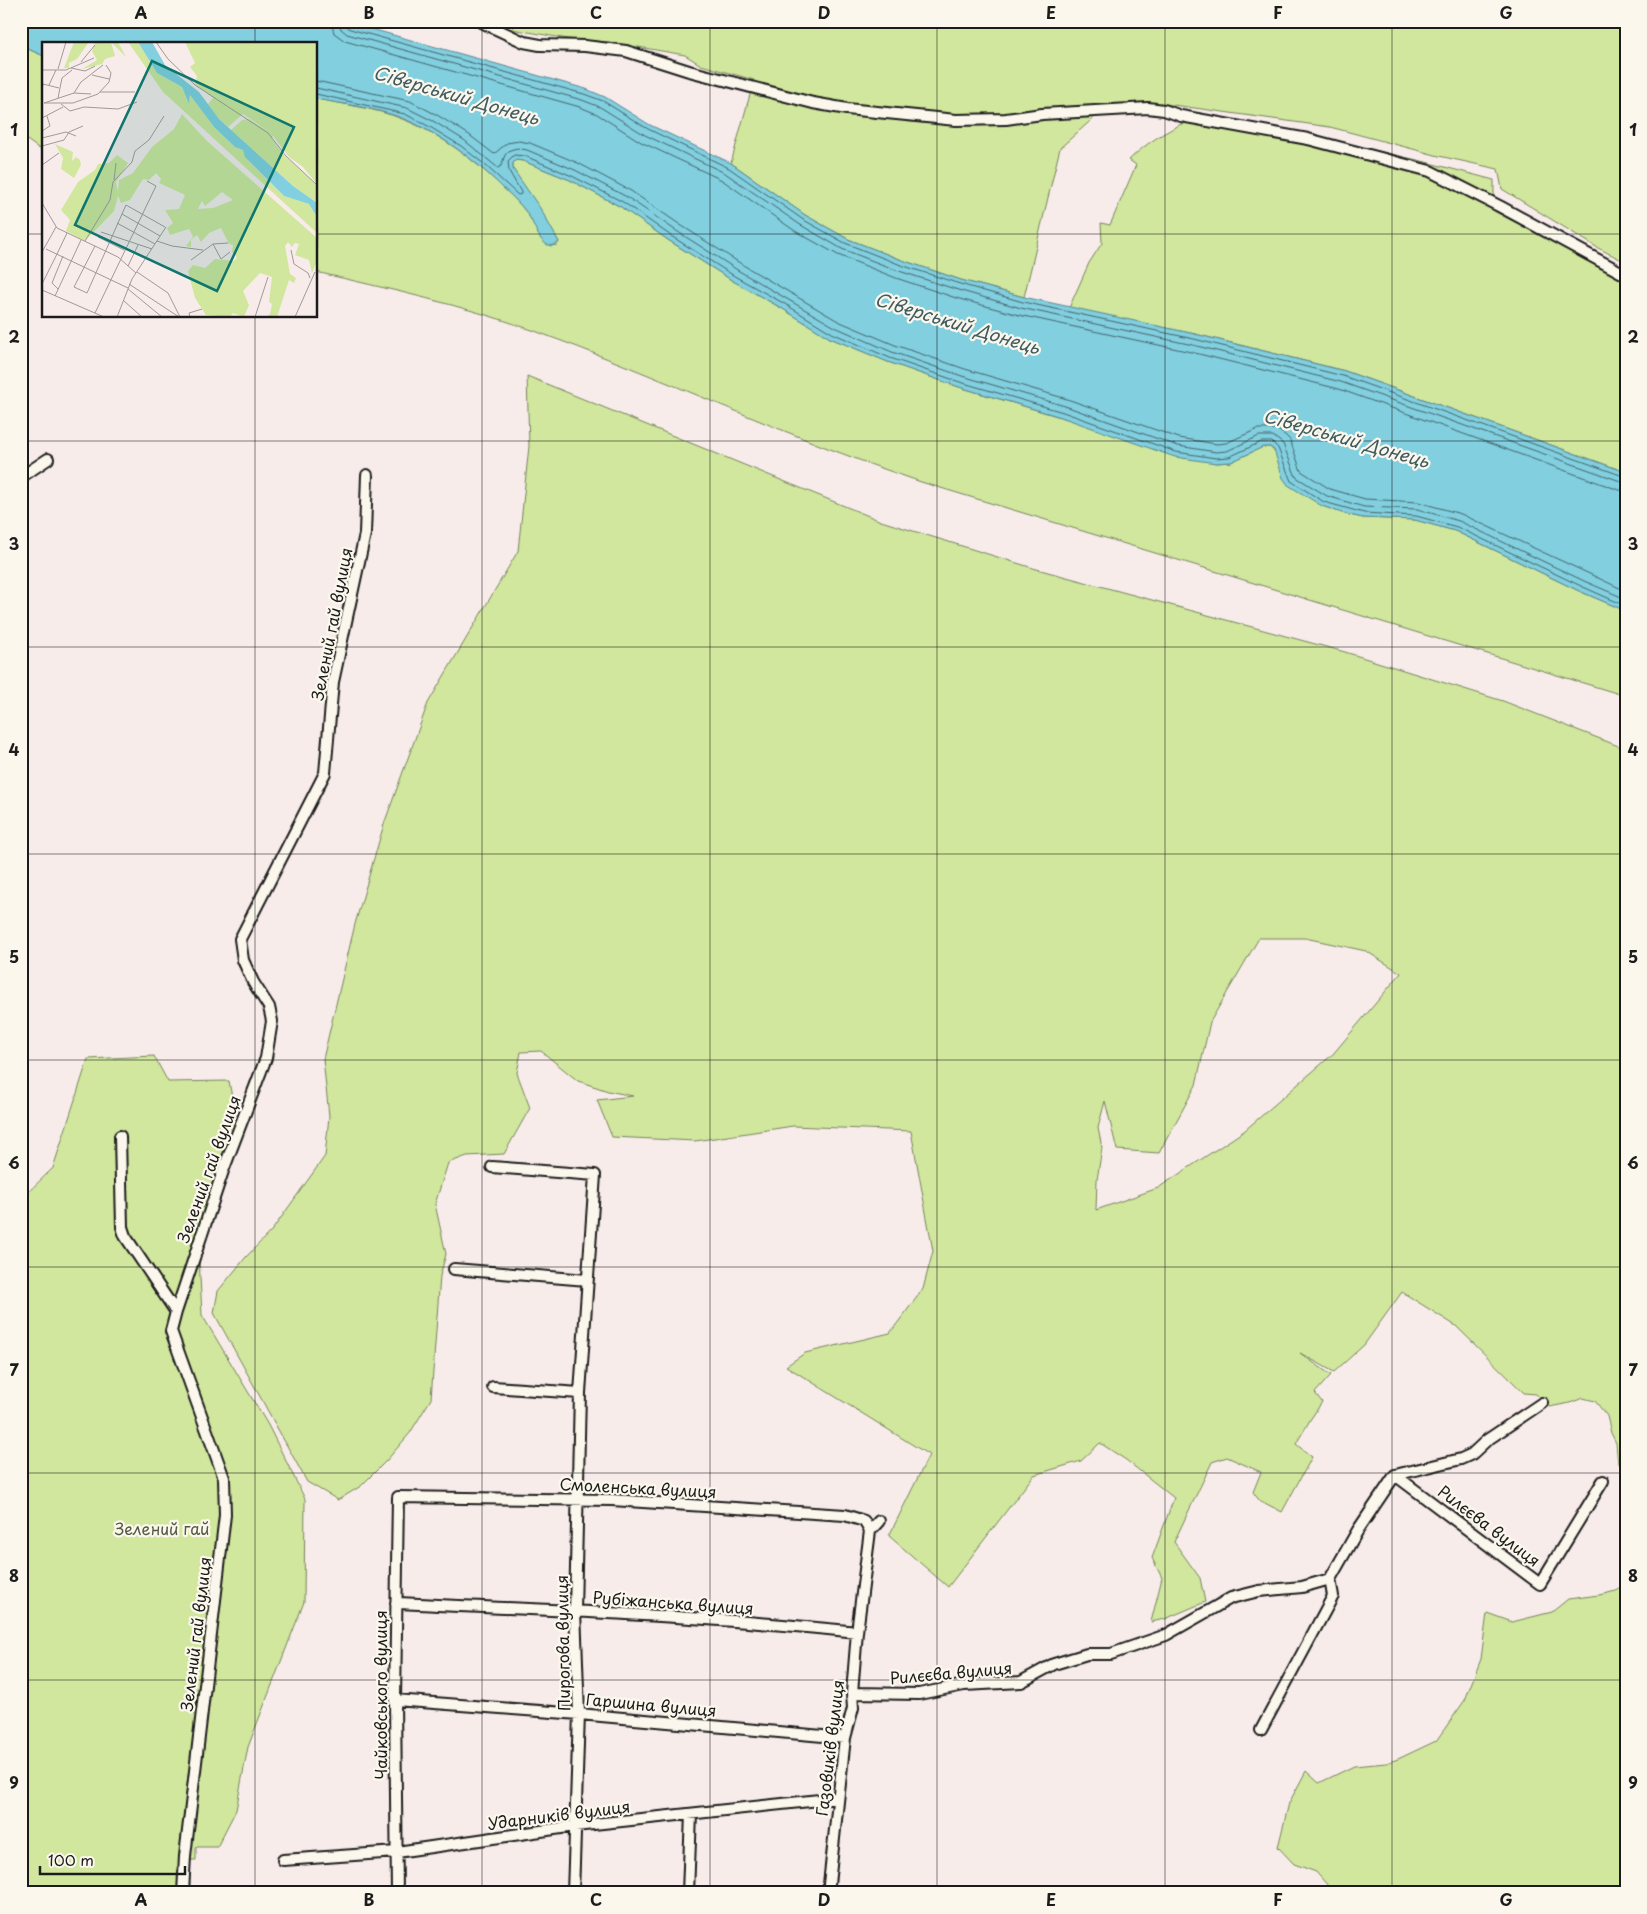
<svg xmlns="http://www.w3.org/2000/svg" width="1647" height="1914" font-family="'Playpen Sans',sans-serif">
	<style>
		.green { fill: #d0e79d; stroke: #76825c; fill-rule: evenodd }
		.water { fill: #81cfdf; stroke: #598791 }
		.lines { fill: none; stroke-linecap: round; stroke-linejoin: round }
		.shore { stroke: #44646a; stroke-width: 1 }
		.minor-casing { stroke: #1c1c1c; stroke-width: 14 }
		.minor { stroke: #fbf7ec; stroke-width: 10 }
		.grid { fill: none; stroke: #1c1c1c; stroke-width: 1; stroke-opacity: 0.55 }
		.labels { text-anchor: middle; stroke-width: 4.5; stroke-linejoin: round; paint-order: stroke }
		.street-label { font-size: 16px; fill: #1c1c1c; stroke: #fbf7ec }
		.park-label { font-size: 16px; fill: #525943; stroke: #fbf7ec }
		.water-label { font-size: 18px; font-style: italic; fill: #3f5b60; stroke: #fbf7ec }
		.inset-road { fill: none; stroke: #a09998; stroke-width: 1 }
		.view { fill: #0f766e; fill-opacity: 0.15; stroke: #0f766e; stroke-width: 2.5 }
		.inset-edge { fill: none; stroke: #1c1c1c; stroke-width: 2.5 }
		.neatline { fill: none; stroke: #1c1c1c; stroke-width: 2 }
		.grid-label { font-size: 16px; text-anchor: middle; font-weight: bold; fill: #1c1c1c }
	</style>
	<rect width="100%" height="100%" fill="#f8eceb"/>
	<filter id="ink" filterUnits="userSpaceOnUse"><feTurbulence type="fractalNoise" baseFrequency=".02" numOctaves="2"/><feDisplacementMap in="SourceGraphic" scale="10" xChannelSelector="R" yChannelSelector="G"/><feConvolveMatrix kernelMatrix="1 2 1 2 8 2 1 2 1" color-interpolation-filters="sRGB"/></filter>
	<g filter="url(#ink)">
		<!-- green -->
		<path class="green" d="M514 21H1626V262L1598 248 1502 189 1498 169 1439 156 1330 127 1166 104 1106 107 1060 148 1024 297 961 280 902 260 848 239 805 215 731 163 754 80 701 65 685 55 609 42 568 39 512 29Z
			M21 46 44 56V152L21 136Z
			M316 99C343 104 378 109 402 119 444 135 480 165 512 196 518 202 524 209 529 216 538 230 536 236 551 246L557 245 559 242 513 169V163L516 160 523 161 570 180 621 207 668 240 733 281 783 309 830 338 888 362 959 387 1216 463 1231 462 1263 447H1270L1322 506 1345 514 1363 518 1415 520 1455 531 1579 591 1626 611V696L921 482C789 438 663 377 532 330 462 305 389 289 316 272Z
			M1188 121 1303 134 1422 161 1494 180V211L1626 281V472L1345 371 1195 334 1069 308 1089 263 1102 243 1101 223 1110 225 1136 165 1129 160C1146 143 1166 131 1188 121Z
			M527 376 881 521 1033 568 1345 652 1503 701 1626 749V1467L1618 1464 1616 1443 1611 1433 1607 1416 1595 1401 1583 1398 1570 1403 1549 1407 1536 1394 1524 1393 1456 1326 1402 1292 1364 1345 1334 1372 1300 1353 1331 1375 1315 1393 1322 1402 1310 1420 1296 1444 1312 1457 1282 1512 1259 1500 1253 1492 1261 1472 1227 1457 1212 1462 1174 1542 1200 1578 1205 1602 1165 1619 1151 1622 1162 1578 1152 1558 1174 1498 1126 1460 1100 1443 1081 1461 1034 1475 948 1587 889 1536 929 1455 786 1366 805 1353 890 1333 923 1289 933 1251 911 1131 793 1126 695 1141 612 1137 597 1100 633 1096 608 1091 578 1081 541 1051 521 1052 517 1073 530 1108 504 1154 467 1156 448 1163 435 1204 446 1254 440 1276 431 1399 410 1433 387 1460 361 1486 338 1500 307 1482 214 1313 218 1291 246 1257 273 1229 325 1156 329 1116 323 1059 355 924 384 824 428 703 518 551 529 446ZM1259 938H1305L1366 951 1401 973 1333 1054 1244 1131 1158 1188 1096 1210 1097 1180 1102 1148 1098 1128 1105 1101 1117 1150 1159 1153 1196 1085 1210 1022Z
			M154 1056 168 1082 229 1081 237 1125 198 1237 202 1315 268 1425 305 1499 304 1602 248 1747 236 1810 217 1847H196V1860H181L179 1893H21V1199L53 1168 88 1059Z
			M1626 1586V1893H1334L1316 1872 1294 1864 1278 1847 1289 1803 1306 1771 1319 1783 1354 1766 1386 1763 1398 1759 1436 1741 1465 1700 1481 1659 1487 1613 1512 1622 1552 1612 1568 1599 1599 1595 1616 1591Z"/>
		<!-- water -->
		<path class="water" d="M21 21H343L586 89 605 97 650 125 731 163 805 215 848 239 902 260 961 280 1024 297 1195 334 1345 371 1626 472V611L1579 591 1455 531 1415 520 1363 518 1345 514 1322 506 1288 485 1283 478 1274 450 1270 447H1263L1231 462 1216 463 1175 457 1061 417 959 387 888 362 830 338 783 309 733 281 668 240 621 207 570 180 523 161 516 160 513 163V169L540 208 559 242C556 245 550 247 546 244 538 239 535 226 530 218 523 206 512 196 502 187 474 159 439 133 402 118 376 108 343 104 316 99V44H44V56L21 46Z"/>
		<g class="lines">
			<!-- shore -->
			<path class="shore" d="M331 21 334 33 345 41 580 107 597 114 641 142 722 180 795 231 838 255 896 278 956 298 1019 315 1191 352 1339 389 1580 476 1619 490H1626
				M339 21 341 29 347 34 582 100 600 107 645 135 725 173 799 224 842 249 899 271 958 290 1021 308 1193 345 1341 382 1626 483
				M345 21 346 26 350 29 584 94 603 101 648 129 729 168 802 219 845 243 901 265 960 284 1023 302 1194 339 1343 376 1626 477
				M316 81 410 101 437 115 468 134 494 154 507 143 519 141 530 143 578 163 631 191 679 224 743 265 838 321 895 345 965 369 1067 399 1179 438 1217 444 1226 443 1258 429H1276L1285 435 1290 440 1301 471 1330 489 1365 499 1418 502 1461 514 1626 591
				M316 88 407 108 433 121 464 140 498 168 501 166 505 155 510 150 517 148 527 150 575 170 627 197 675 230 739 271 835 327 892 352 962 376 1065 406 1178 446 1216 452 1227 451 1259 436H1273L1283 444 1296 477 1327 496 1364 507 1417 509 1459 521 1584 581 1626 599
				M316 94 405 114 430 127 461 146 484 164 518 195 521 194V192L509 171 508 161 514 155 525 156 572 176 623 202 671 236 736 277 785 304 832 333 890 358 960 382 1063 412 1176 452 1216 458 1229 457 1261 442H1272L1278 448 1291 481 1324 502 1364 513 1416 516 1457 527 1581 586 1626 606"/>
			<!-- minor casing -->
			<g class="minor-casing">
				<path id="minor" d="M479 21 524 42 540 45 585 46 626 51 689 71 813 103 847 109 956 120 1006 119 1042 114 1148 108 1164 110 1181 116 1308 139 1430 171 1501 207 1626 275
					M21 477 48 459
					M120 1136 122 1227 125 1236 176 1312
					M492 1167 595 1175 580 1393 575 1611 579 1714 573 1893
					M454 1269 587 1280
					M493 1387 580 1393
					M1395 1475 1540 1584 1603 1481
					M396 1603C550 1610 704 1616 857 1632
					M852 1693 919 1694 964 1685 1021 1682 1054 1664 1087 1654H1111L1166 1635 1231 1598 1259 1591 1302 1587 1330 1579
					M395 1700 579 1714 845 1738
					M1261 1730 1333 1596 1330 1579 1358 1530 1395 1475 1461 1459 1472 1454 1487 1440 1542 1403
					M283 1860 397 1852 575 1826 838 1798
					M183 1893 185 1856 225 1515 224 1478 171 1331 176 1312 223 1171 266 1058 272 1021 269 1007 253 982 243 960 240 939 325 773 333 682 365 534 367 475
					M397 1893 395 1700 398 1497 612 1500 845 1515 864 1521 870 1531
					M688 1893 691 1814
					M828 1893 845 1738 853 1708 852 1693 857 1632 870 1531 879 1521"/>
			</g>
			<!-- minor -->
			<use href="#minor" class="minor"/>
		</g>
	</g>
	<!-- grid -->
	<path class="grid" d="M255 21V44M482 21V1893M710 21V1893M937 21V1893M1165 21V1893M1392 21V1893M21 234H44M316 234H1626M255 316V1893M21 441H1626M21 647H1626M21 854H1626M21 1060H1626M21 1267H1626M21 1473H1626M21 1680H1626"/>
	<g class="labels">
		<!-- street labels -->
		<g class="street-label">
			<text transform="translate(332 624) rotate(-79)" y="6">Зелений гай вулиця</text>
			<text transform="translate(209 1169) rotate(-70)" y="6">Зелений гай вулиця</text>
			<text transform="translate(638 1488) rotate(3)" y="6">Смоленська вулиця</text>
			<text transform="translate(1489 1526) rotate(37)" y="6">Рилєєва вулиця</text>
			<text transform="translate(673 1603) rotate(4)" y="6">Рубіжанська вулиця</text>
			<text transform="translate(196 1634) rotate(-83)" y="6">Зелений гай вулиця</text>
			<text transform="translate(563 1643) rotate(-91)" y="6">Пирогова вулиця</text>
			<text transform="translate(951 1673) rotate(-5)" y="6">Рилєєва вулиця</text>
			<text transform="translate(381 1695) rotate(-90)" y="6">Чайковського вулиця</text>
			<text transform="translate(651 1705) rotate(5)" y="6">Гаршина вулиця</text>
			<text transform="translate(830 1748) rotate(-83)" y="6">Газовиків вулиця</text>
			<text transform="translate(559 1815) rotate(-7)" y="6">Ударників вулиця</text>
		</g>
		<!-- park labels -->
		<g class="park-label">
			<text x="162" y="1535">Зелений гай</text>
		</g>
		<!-- water labels -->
		<g class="water-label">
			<text transform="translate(456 96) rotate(16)" y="6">Сіверський Донець</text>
			<text transform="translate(957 324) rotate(17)" y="6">Сіверський Донець</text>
			<text transform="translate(1346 439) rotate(16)" y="6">Сіверський Донець</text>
		</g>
	</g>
	<!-- overview -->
	<g transform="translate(42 42)">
		<rect width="275" height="275" fill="#f8eceb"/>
		<path d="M32 0H47L35 17 27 21V26H22ZM49 0H76L84 15 69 0 73 14 63 17 60 22 40 27 55 18 50 9 53 2ZM86 0H96L115 31 140 45 147 62 148 53 172 85 193 105 201 108 206 118 242 154 267 162 275 175V191L121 50ZM143 0H275V142L261 125 247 115 231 94 230 97 241 112 275 143V161L251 144 189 88 200 78 207 77 232 93 201 72 186 85 173 73 166 62 171 56 153 42 155 34 148 25 153 21ZM140 72 165 99 275 196V219L270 231 267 218 253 213 257 202 253 201 250 205 246 200 243 204 248 232 254 236 252 241 247 238 235 275H224L228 272 230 262 227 260 230 235 218 231 201 249 207 263 202 275 191 271 188 275 164 273 153 256 146 229 151 223 163 226 173 217 192 219 195 215 190 210 191 203 187 202 179 186 167 191 159 200 155 193 149 198V205L144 204 151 195 147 187 128 193 125 186 131 181 123 168 137 167 143 153 117 141 119 137 114 131 107 138 101 137 88 158 79 161 76 154 72 169 43 199 24 189 28 178 19 168 36 140 53 128 56 122 67 121 75 113 86 121 74 140 76 150 77 138 91 131 110 105 132 87ZM180 150 191 158 171 166 156 167 160 159 163 164ZM13 102 31 110 30 119 34 115 38 118 39 123 32 136 19 127 21 116Z" fill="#d0e79d" fill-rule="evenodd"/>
		<path d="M96 0H110L123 23 157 50 177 77 251 144 275 161V175L267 162 242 154 203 115 201 108 193 105 172 85 148 53 147 62 140 45 115 31Z" fill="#81cfdf"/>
		<path class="inset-road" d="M114 0 126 17 153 43 226 91 244 114 275 143M39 20 53 3M29 26 43 29 53 24M16 27 24 0M0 28H24L52 16M50 33 67 37M7 43 14 28M0 48 1 42 17 46M58 50H93M32 51 39 40 61 23M16 56 20 36 30 28M2 61H31L56 52 67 40 69 31 64 23M2 61 32 51 49 52M19 62 28 69 42 65 76 67 95 60M0 76 21 65M0 89 8 84 5 74M0 96 24 90 34 94M0 104 22 98 27 90 41 84M0 123 17 111M72 138 74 121M0 161 15 186 76 215 94 231M80 172 118 194M75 181 113 202M59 190 110 207M56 195 82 208M43 199 68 158 71 140 90 120 93 109 107 98 122 74M115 199 130 204 161 208M171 202 179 217 188 210M53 204 32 245 45 251 84 163 123 185M4 207 86 246M249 208 252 222 266 231 268 236M0 210 14 185M15 212 25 191M149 218 171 202 186 201M86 224 96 203M95 230 126 251 138 275M0 242 15 212M87 242 137 275M16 247 10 241 21 214M86 247 120 275M0 248 62 275M13 254 39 198M82 259 100 275M53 271 114 144 105 139M75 275 90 237 124 185M148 275 147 271 160 267M213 275 226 235M253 275 273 230"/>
		<path class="view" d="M110 19 252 85 175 249 33 183Z"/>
		<rect width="275" height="275" class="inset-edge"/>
	</g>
	<!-- margin -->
	<rect width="1647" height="1914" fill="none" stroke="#fbf7ec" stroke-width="55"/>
	<!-- scale -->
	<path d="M40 1866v8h145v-8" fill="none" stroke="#1c1c1c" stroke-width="2.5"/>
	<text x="48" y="1866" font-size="15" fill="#1c1c1c" stroke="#fbf7ec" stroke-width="4" paint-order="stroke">100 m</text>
	<rect x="28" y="28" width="1592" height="1858" class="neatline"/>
	<g class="grid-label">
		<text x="141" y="19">A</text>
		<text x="369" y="19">B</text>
		<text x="596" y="19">C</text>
		<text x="824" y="19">D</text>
		<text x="1051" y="19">E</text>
		<text x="1278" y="19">F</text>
		<text x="1506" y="19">G</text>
		<text x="14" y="136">1</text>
		<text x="1633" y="136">1</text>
		<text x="14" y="343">2</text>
		<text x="1633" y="343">2</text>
		<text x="14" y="550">3</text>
		<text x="1633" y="550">3</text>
		<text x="14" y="756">4</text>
		<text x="1633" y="756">4</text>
		<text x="14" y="963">5</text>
		<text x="1633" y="963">5</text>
		<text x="14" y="1169">6</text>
		<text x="1633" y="1169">6</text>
		<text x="14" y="1376">7</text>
		<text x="1633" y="1376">7</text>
		<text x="14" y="1582">8</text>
		<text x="1633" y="1582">8</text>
		<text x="14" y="1789">9</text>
		<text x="1633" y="1789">9</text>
		<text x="141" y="1906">A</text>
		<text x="369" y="1906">B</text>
		<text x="596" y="1906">C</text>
		<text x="824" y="1906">D</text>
		<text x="1051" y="1906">E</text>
		<text x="1278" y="1906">F</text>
		<text x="1506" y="1906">G</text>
	</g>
</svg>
